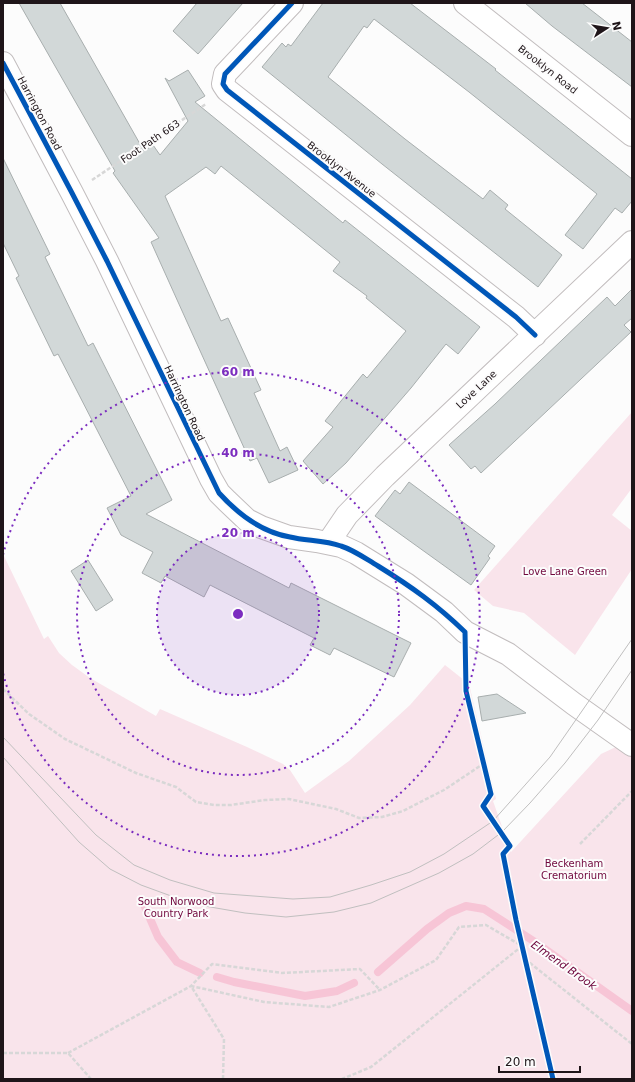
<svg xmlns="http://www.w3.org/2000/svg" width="635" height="1082" font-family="'DejaVu Sans',sans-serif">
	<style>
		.green { fill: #f9e4eb }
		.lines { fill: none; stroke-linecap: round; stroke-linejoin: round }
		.stream { stroke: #f7c5d6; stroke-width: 8 }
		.building { fill: #d2d8d8; stroke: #a8aeae }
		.minor-casing { stroke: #c2bdbe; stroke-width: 24 }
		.path { stroke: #d7d7d7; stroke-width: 2.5; stroke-dasharray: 4 2; stroke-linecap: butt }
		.minor { stroke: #fff; stroke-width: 22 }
		.tram { stroke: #c0bfbf; stroke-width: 1 }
		.cycleway-casing { stroke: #fcfcfc; stroke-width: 8 }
		.cycleway { stroke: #0057b8; stroke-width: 5 }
		.ring { fill: none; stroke: #7b2cbf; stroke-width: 2; stroke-dasharray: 2 4 }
		.labels { text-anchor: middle; stroke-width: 4; stroke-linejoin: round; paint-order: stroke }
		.street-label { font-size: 10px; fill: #1f1519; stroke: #fcfcfc }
		.park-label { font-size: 10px; fill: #70073d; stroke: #fcfcfc }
		.water-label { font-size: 11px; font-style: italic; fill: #6a0038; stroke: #fcfcfc }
		.centre { fill: #7b2cbf; stroke: #fcfcfc; stroke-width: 2 }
		.ring-label { font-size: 12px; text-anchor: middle; font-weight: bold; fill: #7b2cbf; stroke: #fcfcfc; stroke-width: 4; stroke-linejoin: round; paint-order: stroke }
	</style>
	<rect width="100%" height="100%" fill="#fcfcfc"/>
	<!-- green -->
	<path class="green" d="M632 412V488L612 515 632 531V569L575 655 524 613 493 606 474 590Z
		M3 554 44 639 48 636 59 653 72 665 90 678 156 716 160 709 247 747 283 764 290 770 305 793 349 761 410 705 445 665 469 684 496 799 493 801 511 852 601 754 618 746 632 732V1079H3Z"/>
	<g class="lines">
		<!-- stream -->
		<path class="stream" d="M145 907 158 937 177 962 200 973
			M378 972 427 929 449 913 466 906 484 909 535 942 632 1011
			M217 977 234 982 305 996 337 991 354 983"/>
	</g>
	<!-- building -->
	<path class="building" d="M19 3H60L144 151 153 145 160 155 188 121 165 78 169 81 188 70 205 96 195 102 343 223 345 220 480 327 458 354 446 344 411 388 346 463 323 484 303 461 333 427 325 421 341 401 363 374 367 378 406 331 366 298 367 296 333 271 340 262 221 166 215 174 206 167 165 196 221 321 228 318 261 390 254 393 280 451 287 447 298 470 269 483 257 458 250 461 192 333 151 242 159 238 113 173 115 171Z
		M197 3H243L198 54 173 31Z
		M323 3H410L496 69 495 70 632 179V201L622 213 615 208 583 249 565 235 597 194 469 92 374 19 367 28 364 26 328 77 405 139 483 199 490 190 508 205 505 209 562 255 538 287 382 164 262 67 282 43 286 47 288 44 291 46Z
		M525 3H582L632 42V87L552 26Z
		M3 158 50 254 45 257 88 346 93 343 172 500 146 514 289 588 291 583 411 643 394 677 334 648 330 655 310 645 314 638 210 585 204 597 165 576 161 583 142 573 153 552 121 535 107 508 131 496 58 354 54 356 16 278 19 276 3 243Z
		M632 289V318L624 325 631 332 481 473 475 466 471 469 449 445 495 404 607 297 615 306Z
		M409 482 495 546 488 556 490 558 471 585 375 516 395 490 400 494Z
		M88 560 113 600 96 611 71 571Z
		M497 694 526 713 482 721 478 697Z"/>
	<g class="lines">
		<!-- minor casing -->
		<g class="minor-casing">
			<path id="minor" d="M292 3 225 74 223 84 227 90 516 317 535 335
				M465 3 632 135
				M3 63 72 193 107 261 211 479 219 493 227 501 247 520 261 527 289 537 317 541 341 546 356 553 406 584 444 612 465 632 508 654 574 704 632 745
				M328 543 347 515 385 476 632 242"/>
		</g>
		<!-- path -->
		<path class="path" d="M92 180 206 104
			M3 689 29 714 65 739 136 773 176 787 196 802 214 805H231L265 800 289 799 336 809 359 818 382 817 403 811 444 790 483 764
			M580 844 632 791
			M525 959 632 1044
			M3 1053H68L91 1079
			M68 1053 191 986 212 964 282 973 360 969 380 990
			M223 1079 224 1039 191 986 264 1002 329 1007 380 990 436 960 459 927 486 925 522 946 371 1067 342 1079"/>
		<!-- minor -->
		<use href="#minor" class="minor"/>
		<!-- tram -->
		<path class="tram" d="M3 737 96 835 134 865 170 880 214 893 293 899 330 897 371 885 410 872 444 854 493 821 550 757 632 639
			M3 757 79 842 110 869 141 885 193 904 245 913 286 917 334 912 371 903 439 873 473 854 502 832 530 803 565 763 598 720 632 670"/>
		<!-- cycleway casing -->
		<g class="cycleway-casing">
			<path id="cycleway" d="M292 3 225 74 223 84 227 90 516 317 535 335
				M3 63 72 193 107 261 219 493C238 514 261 532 290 537 306 541 324 540 341 546 354 550 366 559 378 566 412 587 437 605 465 632L466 691 491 794 483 806 510 846 503 854 516 920 553 1079"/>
		</g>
		<!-- cycleway -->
		<use href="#cycleway" class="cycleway"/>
	</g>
	<!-- distance rings -->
	<circle cx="238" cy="614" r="81" fill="#7b2cbf" fill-opacity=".12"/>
	<g class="ring">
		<circle cx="238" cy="614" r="81"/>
		<circle cx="238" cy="614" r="161"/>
		<path d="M3 555A242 242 0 1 1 3 673"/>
	</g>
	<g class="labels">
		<!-- street labels -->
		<g class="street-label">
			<text transform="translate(548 69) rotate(38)" y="4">Brooklyn Road</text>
			<text transform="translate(40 113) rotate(62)" y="4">Harrington Road</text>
			<text transform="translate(150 141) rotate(-34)" y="4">Foot Path 663</text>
			<text transform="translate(342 169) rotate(38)" y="4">Brooklyn Avenue</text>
			<text transform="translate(476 389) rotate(-43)" y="4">Love Lane</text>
			<text transform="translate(185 403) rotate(65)" y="4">Harrington Road</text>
		</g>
		<!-- park labels -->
		<g class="park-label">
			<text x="565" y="575">Love Lane Green</text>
			<text x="574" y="867">Beckenham<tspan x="574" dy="12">Crematorium</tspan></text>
			<text x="176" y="905">South Norwood<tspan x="176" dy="12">Country Park</tspan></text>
		</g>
		<!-- water labels -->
		<g class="water-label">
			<text transform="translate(564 965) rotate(35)" y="4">Elmend Brook</text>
		</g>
	</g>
	<circle cx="238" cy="614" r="6" class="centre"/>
	<g class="ring-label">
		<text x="238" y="376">60 m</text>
		<text x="238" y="457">40 m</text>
		<text x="238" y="537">20 m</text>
	</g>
	<!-- border -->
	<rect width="635" height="1082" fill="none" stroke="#1f1519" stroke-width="8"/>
	<!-- north arrow -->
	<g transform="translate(607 28) rotate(78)" stroke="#fcfcfc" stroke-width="3" paint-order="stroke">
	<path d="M0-3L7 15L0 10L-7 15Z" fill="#1f1519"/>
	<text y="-6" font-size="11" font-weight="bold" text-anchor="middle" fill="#1f1519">N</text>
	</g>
	<!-- scale -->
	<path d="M499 1066v6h81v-6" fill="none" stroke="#1f1519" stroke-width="2"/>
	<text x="505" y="1066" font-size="12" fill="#1f1519" stroke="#fcfcfc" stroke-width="3" paint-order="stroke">20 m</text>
</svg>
